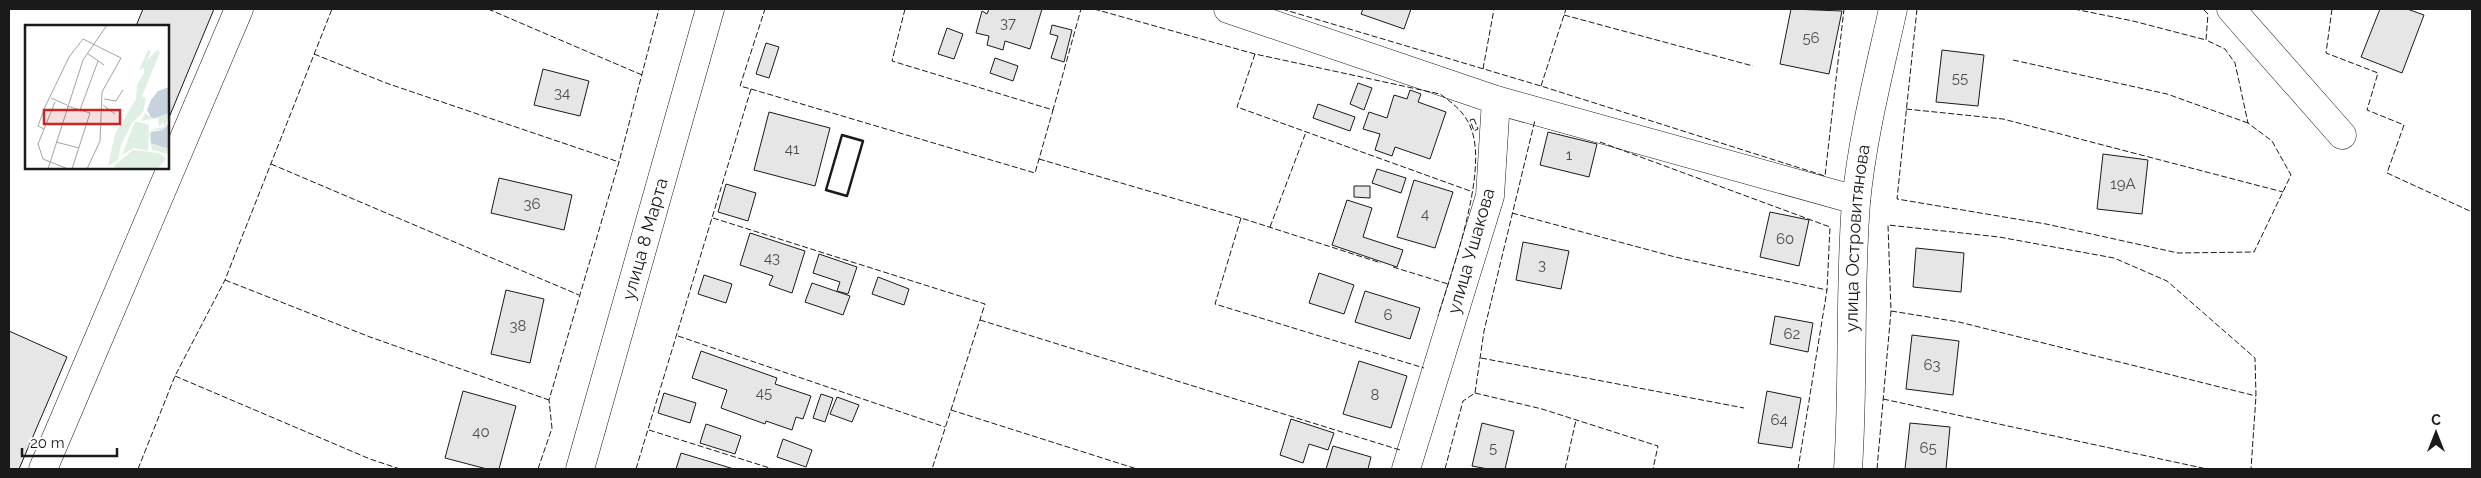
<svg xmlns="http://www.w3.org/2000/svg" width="2481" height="478" font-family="Raleway,sans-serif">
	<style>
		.building { fill: #e6e6e6; stroke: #1a1a1a }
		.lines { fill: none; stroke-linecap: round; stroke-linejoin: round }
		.minor-casing { stroke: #1a1a1a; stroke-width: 29 }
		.minor { stroke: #fff; stroke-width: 28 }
		.fence { stroke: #1a1a1a; stroke-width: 1; stroke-dasharray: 6 2.5; stroke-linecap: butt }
		.wall { stroke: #1a1a1a; stroke-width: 2.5 }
		.labels { text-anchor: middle; stroke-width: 4; stroke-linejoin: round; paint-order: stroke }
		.number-label { font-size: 15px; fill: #4d4d4d }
		.street-label { font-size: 18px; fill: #1a1a1a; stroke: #fff }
		.inset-road { fill: none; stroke: #a3a3a3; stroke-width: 1 }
		.view { fill: #c62828; fill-opacity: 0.15; stroke: #c62828; stroke-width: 2.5 }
		.inset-edge { fill: none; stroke: #1a1a1a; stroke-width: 2.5 }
	</style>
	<rect width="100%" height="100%" fill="#fff"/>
	<!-- building -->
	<path class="building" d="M143 9H214L168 120V26H136Z
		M989 9H1042L1030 49 1005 41 1003 50 987 45 989 36 976 33 982 11 987 14Z
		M1363 9H1411L1404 29 1361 14Z
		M1791 9 1842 11 1829 74 1780 64Z
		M2380 9H2407L2424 15 2402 73 2361 57Z
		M1052 25 1072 30 1064 62 1051 58 1058 36 1050 34Z
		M947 28 963 34 954 59 938 54Z
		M766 43 779 47 769 78 756 74Z
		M1942 50 1984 55 1978 106 1936 102Z
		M995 58 1018 66 1013 81 990 73Z
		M543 69 589 81 580 116 534 105Z
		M1358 83 1372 88 1364 110 1350 104Z
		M1410 90 1421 94 1418 102 1446 112 1430 159 1395 147 1392 156 1375 150 1380 134 1363 129 1369 112 1387 118 1394 95 1407 99Z
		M1318 104 1355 117 1350 131 1313 118Z
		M769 112 830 128 815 186 754 170Z
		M1548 132 1597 144 1589 177 1540 165Z
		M2103 154 2148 160 2142 214 2097 209Z
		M1377 169 1406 178 1401 193 1372 183Z
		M499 178 572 195 564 230 491 213Z
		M1414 180 1453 192 1435 248 1397 237Z
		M726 184 756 193 748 221 718 212Z
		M1354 186H1370V198L1354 197Z
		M1347 200 1372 208 1363 237 1403 250 1397 267 1332 245Z
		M1770 212 1809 220 1799 266 1760 257Z
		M750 233 805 251 792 293 769 285 773 276 740 265Z
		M1523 242 1569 251 1561 289 1516 280Z
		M1916 248 1964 253 1961 292 1913 287Z
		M819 254 857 267 848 294 837 291 840 282 813 273Z
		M1319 273 1354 285 1344 314 1309 303Z
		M704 275 732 284 726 303 698 294Z
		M878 277 909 289 904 305 872 294Z
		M812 283 850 296 843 315 805 302Z
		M506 290 544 299 530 363 491 354Z
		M1365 291 1420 308 1410 339 1355 322Z
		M1775 316 1813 323 1808 352 1770 344Z
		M9 331 67 357 19 469H9Z
		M1912 335 1959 341 1953 395 1906 389Z
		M701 351 777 378 775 384 811 396 803 419 796 417 792 430 766 421 765 424 721 408 727 390 692 378Z
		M1359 361 1407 376 1391 428 1343 414Z
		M463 391 516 406 499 469H487L445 458Z
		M1767 391 1801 398 1792 448 1758 443Z
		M664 393 696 403 690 423 658 413Z
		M821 394 833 398 825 422 813 418Z
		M837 397 859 405 852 422 830 414Z
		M1291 419 1334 433 1328 450 1309 444 1303 463 1280 455Z
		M1482 423 1514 431 1505 469H1488L1472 466Z
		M1910 423 1950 427 1946 469H1905Z
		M706 424 741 436 735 454 700 443Z
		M783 439 812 450 806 467 777 457Z
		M1333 446 1371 457 1368 469H1326Z
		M681 453 734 469H676Z"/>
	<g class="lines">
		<!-- minor casing -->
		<g class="minor-casing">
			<g id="minor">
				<path d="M1228 9 1496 100 1490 196 1406 469"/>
				<path d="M2231 9 2342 135"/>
				<path d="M1496 100 1856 200"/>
				<path d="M43 469 239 9"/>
				<path id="s1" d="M580 469 710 9"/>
				<path id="s2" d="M1848 469C1854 381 1849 292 1856 203 1862 138 1879 73 1893 9"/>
			</g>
		</g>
		<!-- minor -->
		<use href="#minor" class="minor"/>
		<!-- fence -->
		<path class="fence" d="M488 9 642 75
			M905 9 892 61 1053 110 1081 9
			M1094 9 1255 54 1440 94C1454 104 1466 113 1472 131 1487 175 1452 271 1438 316
			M1282 9 1541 86 1825 176 1844 9
			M1917 9 1897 199 2046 224 2178 253 2254 252 2291 175 2272 141 2248 123 2235 63 2225 49 2206 40 2208 14 2203 9
			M2074 9 2133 21 2206 40
			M2332 9 2326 53 2378 73 2367 110 2404 125 2387 173 2472 212
			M1564 15 1753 66
			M314 54 386 83 619 162
			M1255 54 1237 107 1473 192
			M2013 60 2167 94 2248 123
			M1483 69 1494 9
			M1541 86 1566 9
			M751 89 1035 173 1053 110
			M1906 109 2003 119 2283 192
			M1474 119 1478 129 1474 131 1470 120Z
			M1600 142 1830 227 1827 290 1798 469
			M1039 159 1241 218 1381 263
			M271 164 579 295
			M1512 213 1675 257 1827 290
			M713 218 985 304 932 469
			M1241 218 1215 304 1424 368
			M1270 227 1306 132
			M1393 267 1448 284
			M225 280 370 337 549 400
			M1891 311 1959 322 2256 396
			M980 320 1400 450
			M678 336 945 427
			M1481 358 1744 408
			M175 376 370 459 400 469
			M1475 393 1542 409 1658 446 1653 469
			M1883 399 2207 469
			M951 410 1137 469
			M649 430 773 469
			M138 469 175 376 225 280 332 9
			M538 469 552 428 549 400 619 162 659 9
			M636 469 751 89 740 86 765 9
			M1445 469 1463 401 1475 393 1484 331 1535 120
			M1565 469 1576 420
			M1877 469 1891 311 1888 225 1999 237 2114 258 2167 281 2255 358 2256 396 2251 469"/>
		<!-- wall -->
		<path class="wall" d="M842 135 863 141 847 196 826 190Z"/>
	</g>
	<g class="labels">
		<!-- number labels -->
		<g class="number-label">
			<text x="1008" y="28">37</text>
			<text x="1811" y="43">56</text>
			<text x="1960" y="83">55</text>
			<text x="562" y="98">34</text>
			<text x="792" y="154">41</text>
			<text x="1569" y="160">1</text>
			<text x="2123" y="189">19А</text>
			<text x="532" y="209">36</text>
			<text x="1425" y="219">4</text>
			<text x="1785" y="244">60</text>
			<text x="772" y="263">43</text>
			<text x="1542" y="270">3</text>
			<text x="1388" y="320">6</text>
			<text x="518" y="331">38</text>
			<text x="1792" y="339">62</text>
			<text x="1932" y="370">63</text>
			<text x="764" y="398">45</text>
			<text x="1375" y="400">8</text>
			<text x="1779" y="425">64</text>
			<text x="481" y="437">40</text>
			<text x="1493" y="453">5</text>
			<text x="1928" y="453">65</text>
		</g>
		<!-- street labels -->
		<g class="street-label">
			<text dy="6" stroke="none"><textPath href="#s2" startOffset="231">улица Островитянова</textPath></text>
			<text dy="6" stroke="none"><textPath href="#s1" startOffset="239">улица 8 Марта</textPath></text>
			<text transform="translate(1471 251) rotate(-74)" y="6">улица Ушакова</text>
		</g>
	</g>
	<!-- overview -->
	<g transform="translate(25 25)">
		<rect width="144" height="144" fill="#fff"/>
		<path d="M123 25 126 26 122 35 132 25 135 27 117 71 121 74 118 87 107 98 96 120 93 135 83 141 90 109 111 74 112 60 119 48V43L114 45ZM120 88 126 92 144 88 140 103 138 105H129L126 107 129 119 144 124V129L127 125 124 109 128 104 140 102 138 97 134 102 133 93 116 96ZM110 96 124 100 123 126 109 123 97 130ZM108 125 134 128 141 134 132 144H89L90 140Z" fill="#e0efe3"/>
		<path d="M144 62V88L130 93 126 92 122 85 126 75 133 66ZM144 98V124L126 118V107L138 105Z" fill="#c6d2dc"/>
		<path class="inset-road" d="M62 28 79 40M26 73 42 80M79 74 91 76 98 65M30 77 13 119 18 134 43 144M78 80 90 89M42 81 65 88 47 144M55 85 73 36M19 104 13 101 20 82 44 32 58 14 96 33 77 67 75 116 62 144M31 117 54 123M23 144 58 35 82 0"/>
		<path class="view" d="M19 85H95V99H19Z"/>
		<rect width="144" height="144" class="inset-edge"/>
	</g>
	<!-- border -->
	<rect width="2481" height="478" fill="none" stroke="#1a1a1a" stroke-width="20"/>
	<!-- north arrow -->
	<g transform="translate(2436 433)" stroke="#ffffff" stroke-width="4" paint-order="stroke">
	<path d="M0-4L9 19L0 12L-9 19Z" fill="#1a1a1a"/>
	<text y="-8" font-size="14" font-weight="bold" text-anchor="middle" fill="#1a1a1a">С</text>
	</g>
	<!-- scale -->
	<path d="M22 448v8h95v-8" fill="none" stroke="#1a1a1a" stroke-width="2.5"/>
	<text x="30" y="448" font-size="15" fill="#1a1a1a" stroke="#ffffff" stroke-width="4" paint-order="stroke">20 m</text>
</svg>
